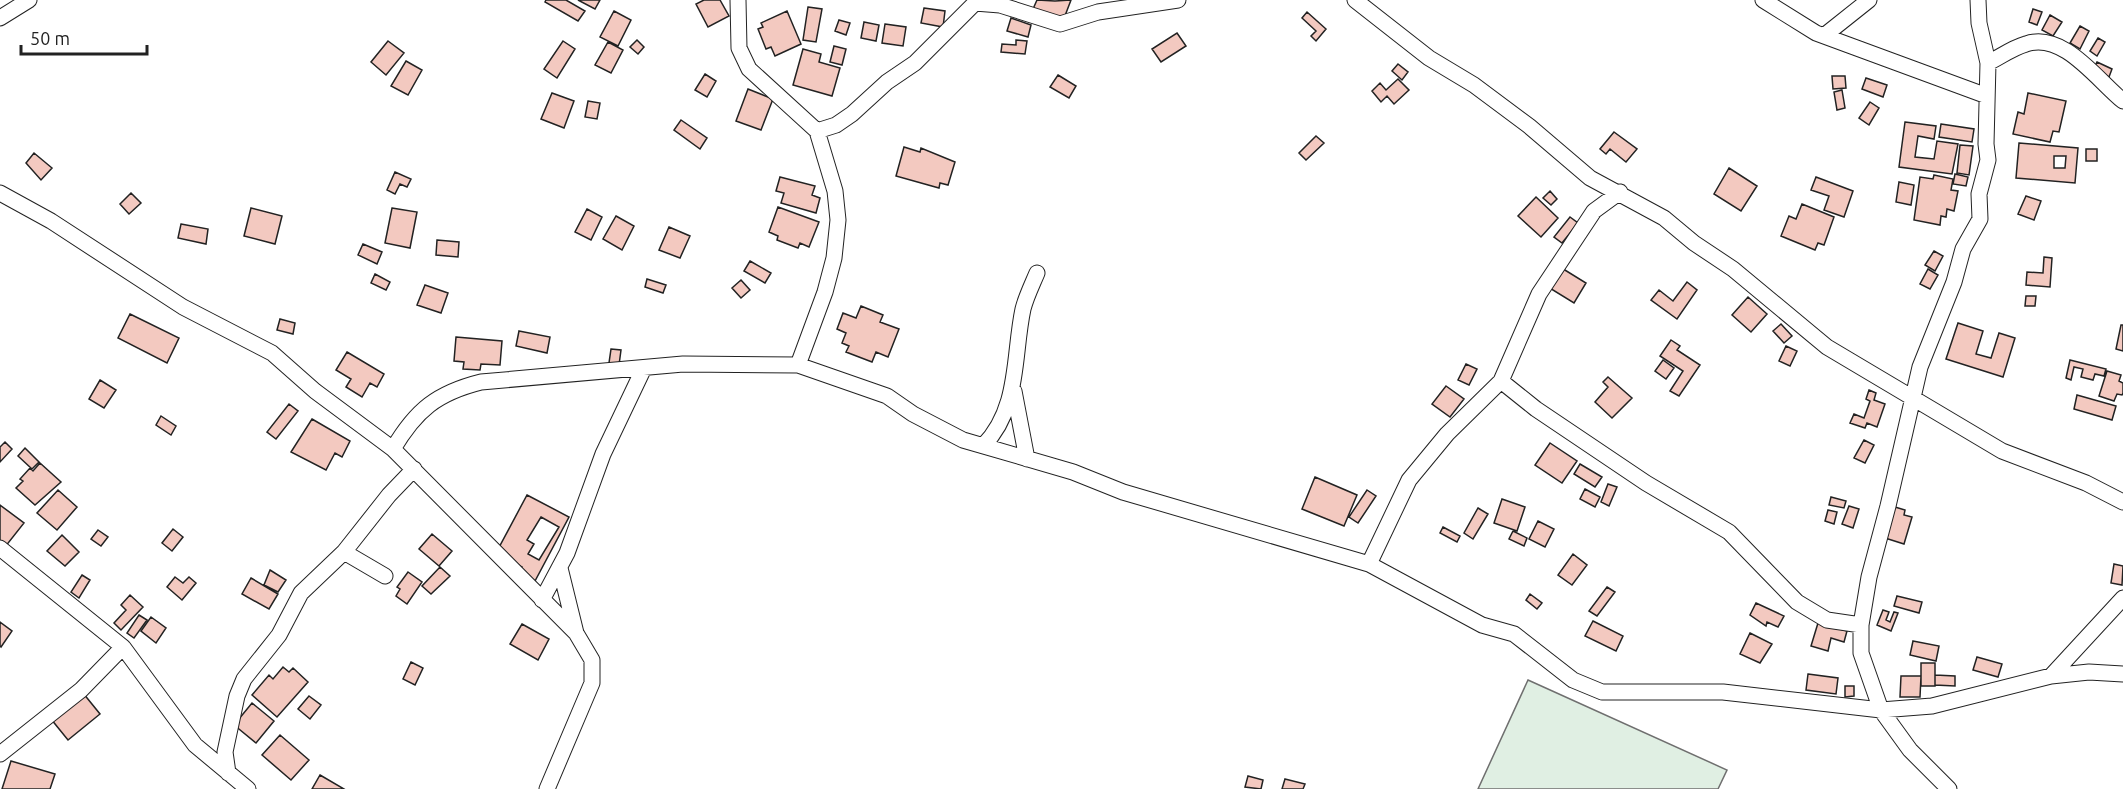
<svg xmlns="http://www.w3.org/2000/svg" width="2123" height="789" font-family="Ubuntu,sans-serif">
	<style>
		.green { fill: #e0efe3; stroke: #6f6f6f; stroke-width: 1.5 }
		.building { fill: #f3c9c0; stroke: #222; stroke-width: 1.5; fill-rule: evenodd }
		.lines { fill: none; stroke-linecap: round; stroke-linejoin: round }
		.street-casing { stroke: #222; stroke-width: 17 }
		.street { stroke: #fff; stroke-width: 15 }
	</style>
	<rect width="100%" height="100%" fill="#fff"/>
	<!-- green -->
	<path class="green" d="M1528 680 1727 770 1718 789H1478Z"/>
	<!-- building -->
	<path class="building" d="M546 0H566L585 11 578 21 545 2Z
		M578 0H600L595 9Z
		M704 0H720L729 16 708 27 696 4Z
		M1037 0 1055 1 1071 0 1063 21 1033 9Z
		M808 7 822 9 816 42 803 40Z
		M924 8 945 11 943 27 921 23Z
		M2033 9 2042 12 2037 25 2029 22Z
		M614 11 631 20 618 46 600 37Z
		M787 11 801 44 775 56 771 47 766 49 758 29 763 27 761 23Z
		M1307 12 1326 29 1316 41 1311 36 1316 31 1302 18Z
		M2050 15 2062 22 2053 36 2042 30Z
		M1011 18 1031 25 1028 37 1007 31Z
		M839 20 850 23 846 35 835 31Z
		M864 22 879 25 876 41 861 38Z
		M885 24 906 27 903 46 882 43Z
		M2080 26 2089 31 2080 49 2070 43Z
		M1177 33 1186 46 1161 62 1152 49Z
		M2098 38 2105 42 2097 56 2090 51Z
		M637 40 644 47 638 54 630 47Z
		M1016 40 1027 41 1025 54 1001 52 1002 44 1016 45Z
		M388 41 404 53 386 75 371 62Z
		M563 41 575 49 557 78 544 69Z
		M608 42 623 50 611 73 595 65Z
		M834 46 846 49 842 65 830 62Z
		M803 49 821 54 819 62 840 68 832 96 793 85Z
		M406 61 422 70 408 95 391 86Z
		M2097 62 2112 69 2109 77 2093 70Z
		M1398 64 1408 72 1402 80 1392 71Z
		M705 74 716 81 707 97 695 90Z
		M1058 75 1076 86 1069 98 1050 87Z
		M1832 76H1845L1846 88 1833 89Z
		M1866 78 1887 85 1883 97 1862 89Z
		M1398 79 1409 90 1394 104 1387 96 1381 102 1372 91 1380 83 1386 90Z
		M748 89 773 99 761 130 736 121Z
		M1842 90 1845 108 1837 110 1834 92Z
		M552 93 574 101 564 128 541 119Z
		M2028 93 2066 101 2059 132 2053 131 2050 142 2013 134 2018 112 2024 114Z
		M588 101 600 103 597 119 585 117Z
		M1870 102 1879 108 1869 125 1859 118Z
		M681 120 707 138 700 149 674 130Z
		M1905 122 1936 126 1934 139 1918 136 1915 157 1934 159 1937 141 1958 144 1952 174 1899 167Z
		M1941 124 1974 129 1972 142 1939 137Z
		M1614 132 1637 149 1626 162 1610 149 1606 154 1600 149Z
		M1316 136 1324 143 1306 160 1299 153Z
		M2019 143 2078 148 2075 183 2016 178ZM2054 156H2066L2065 168H2054Z
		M1960 145 1973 146 1969 175 1957 173Z
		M904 147 920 152 921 148 955 162 948 185 940 183 939 188 896 176Z
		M2086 149H2097V161H2086Z
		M34 153 52 168 41 180 26 163Z
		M1729 168 1757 186 1741 211 1714 194Z
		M395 172 411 179 407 187 400 184 395 194 387 190Z
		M1955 174 1968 177 1966 186 1953 184Z
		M1934 175 1953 179 1951 190 1958 191 1954 211 1947 209 1946 217 1941 216 1940 225 1914 220 1920 177 1933 179Z
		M780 177 815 186 812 195 820 198 816 213 781 203 784 193 776 191Z
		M1816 177 1853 191 1844 217 1824 210 1829 196 1811 190Z
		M1899 182 1914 185 1911 205 1896 202Z
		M1550 191 1557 199 1551 205 1543 198Z
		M131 193 141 203 129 214 120 204Z
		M2026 196 2041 201 2034 220 2018 214Z
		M1536 197 1558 218 1541 237 1518 216Z
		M1802 204 1834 217 1824 245 1818 243 1815 250 1781 236 1789 216 1796 219Z
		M778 207 819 222 809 247 800 243 798 248 777 240 778 236 769 232Z
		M251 208 282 216 275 244 244 236Z
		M392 208 417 212 410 248 385 243Z
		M587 209 602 217 591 240 575 232Z
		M616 216 634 226 622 250 603 239Z
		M1570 217 1578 223 1562 243 1554 237Z
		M181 224 208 229 206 244 178 238Z
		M669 227 690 236 680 258 659 250Z
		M437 240 459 242 458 257 436 255Z
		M363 244 382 252 377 264 358 255Z
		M1934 251 1943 256 1935 271 1925 265Z
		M2044 257 2052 258 2050 287 2026 285 2027 272 2043 273Z
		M750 261 771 273 765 283 744 271Z
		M1560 267 1586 283 1574 303 1548 287Z
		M1928 269 1938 275 1930 289 1920 284Z
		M375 274 390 282 386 290 371 283Z
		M647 279 666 285 663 293 645 287Z
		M741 280 750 290 741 298 732 288Z
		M1687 282 1697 290 1677 319 1651 300 1659 290 1673 301Z
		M425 285 448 293 441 313 417 305Z
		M2026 296H2036L2035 306H2025Z
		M1748 297 1767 314 1751 332 1732 315Z
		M861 306 883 315 880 322 899 329 888 357 876 352 872 362 846 352 849 346 842 343 846 333 837 329 843 313 856 318Z
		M130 314 179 338 167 363 118 338Z
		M280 319 295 323 293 334 277 330Z
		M1958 323 1983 331 1976 354 1991 358 1999 333 2015 338 2003 377 1946 359Z
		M1781 324 1792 336 1784 343 1773 331Z
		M2121 325H2123V351L2116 349Z
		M519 331 550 337 547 353 516 346Z
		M456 337 502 341 500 365 481 364 480 370 463 369 464 362 454 361Z
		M1671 340 1680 346 1677 350 1700 365 1679 396 1670 391 1683 371 1660 356Z
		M1786 346 1797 351 1790 366 1779 361Z
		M611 349 621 350 619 365 609 363Z
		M347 352 384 374 377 387 370 383 362 397 346 387 351 379 336 370Z
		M1663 360 1674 368 1666 379 1655 371Z
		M2070 360 2106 369 2104 376 2095 374 2093 380 2081 377 2083 369 2074 367 2071 380 2066 378Z
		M1466 364 1477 369 1469 385 1458 380Z
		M2107 371 2121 375 2119 381 2123 383V393L2122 395 2117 394 2114 401 2099 396Z
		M1608 377 1632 398 1612 418 1595 402 1608 387 1603 382Z
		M100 380 116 390 104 408 89 399Z
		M1446 386 1464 399 1450 417 1432 404Z
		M1869 390 1876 393 1874 400 1885 404 1877 427 1867 423 1865 428 1850 423 1854 414 1864 418 1870 401 1866 399Z
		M2077 395 2116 406 2112 420 2074 409Z
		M289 404 298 411 276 439 267 432Z
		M161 416 176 426 171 435 156 425Z
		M312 419 350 441 342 457 335 453 326 470 291 452Z
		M1864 440 1874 445 1865 463 1854 458Z
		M5 442 12 449 0 462V447Z
		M1550 443 1577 461 1562 483 1535 465Z
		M25 448 39 462 32 469 18 456Z
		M40 463 61 482 35 505 16 488 23 481 20 479 30 468 33 471Z
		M1580 464 1602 477 1595 487 1574 474Z
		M1315 477 1357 495 1344 526 1302 509Z
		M1608 484 1617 487 1609 506 1601 502Z
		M1585 489 1600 497 1595 507 1580 499Z
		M58 490 77 507 57 530 37 513Z
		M1367 490 1376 496 1358 523 1349 517Z
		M527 495 569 517 535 581 519 572 522 567 496 553ZM541 517 559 527 539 560 528 554 534 544 527 540Z
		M1831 497 1846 501 1844 508 1829 505Z
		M1502 499 1525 507 1517 531 1494 523Z
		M0 505 24 523 5 547 0 543Z
		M1849 506 1859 509 1853 528 1842 524Z
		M1895 507 1905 510 1904 515 1912 517 1904 544 1885 538Z
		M1478 508 1488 514 1473 539 1464 533Z
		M1828 510 1837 512 1834 524 1825 521Z
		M1538 521 1554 529 1545 547 1529 539Z
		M1443 527 1460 536 1457 542 1440 533Z
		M173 529 183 537 172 551 162 543Z
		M98 530 108 537 101 546 91 539Z
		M1513 531 1527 538 1524 546 1509 539Z
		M432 534 452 551 439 566 419 549Z
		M62 535 79 552 65 566 47 551Z
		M1573 554 1587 565 1572 585 1558 575Z
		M2114 564 2123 566 2122 585 2111 583Z
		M440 567 450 576 431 594 422 586Z
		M270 570 286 580 278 592 264 585Z
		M408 572 422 582 407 604 396 596 400 589 397 587Z
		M82 575 90 580 79 598 71 592Z
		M175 577 183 583 189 577 196 583 182 600 167 587Z
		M251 578 278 594 269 609 242 594Z
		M1607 587 1615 592 1597 616 1589 611Z
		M1530 594 1542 603 1537 609 1526 600Z
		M130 595 143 607 121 630 114 623 126 610 121 605Z
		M1897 596 1922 602 1919 613 1894 606Z
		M1756 603 1784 616 1778 627 1767 622 1766 626 1750 615Z
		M1883 610 1889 612 1886 620 1890 622 1894 612 1898 613 1891 631 1877 625Z
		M139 615 147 620 134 638 127 633Z
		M151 617 166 628 156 643 141 631Z
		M1593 621 1623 636 1616 651 1585 636Z
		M0 622 12 631 1 647 0 646Z
		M1818 623 1847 631 1844 642 1831 638 1828 651 1811 646Z
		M522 624 549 639 538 660 510 644Z
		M1750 633 1772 644 1760 663 1740 654Z
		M1913 641 1939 646 1936 661 1910 655Z
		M1977 657 2002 664 1998 677 1973 670Z
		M411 662 423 668 415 685 403 679Z
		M1921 663H1935V686H1921Z
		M283 667 289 672 293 668 308 682 277 717 252 695 269 675 273 679Z
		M1808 674 1838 678 1836 694 1806 690Z
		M1935 675 1955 676V686L1935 685Z
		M1901 676H1921L1920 697H1900Z
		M1845 686H1854V696L1845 697Z
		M83 693 100 714 68 740 51 719Z
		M309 696 321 705 310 719 298 709Z
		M252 703 274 721 256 743 234 725Z
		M280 735 309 760 291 780 262 755Z
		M11 761 55 774 50 789H2Z
		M320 775 344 789H312Z
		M1248 776 1263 780 1261 789 1245 787Z
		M1285 779 1305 784 1303 789H1282Z"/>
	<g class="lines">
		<!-- street casing -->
		<g class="street-casing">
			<path id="street" d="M738 0 739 48 749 69 817 131 835 191 838 220 834 258 825 292 798 365
				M1355 0 1429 58 1474 85 1529 126 1590 178 1664 218 1694 243 1733 269 1827 347 2002 451 2086 483 2123 502
				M1763 0 1816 33 1987 96
				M0 18 29 0
				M1825 35 1869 0
				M1988 63C2000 57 2012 48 2026 44 2063 31 2097 80 2123 101
				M817 131 836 125 852 114 887 82 915 63 975 3 1000 5 1060 24 1098 12 1178 0
				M1620 192 1594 211 1539 294 1501 381 1536 409 1646 483 1729 532 1797 602 1827 620 1861 625
				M0 193 51 221 183 307 272 353 315 391 393 449 576 633 592 660V683L547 789
				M1014 391 1027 459
				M983 446C1020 408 1013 356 1023 309 1026 297 1032 285 1037 273
				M393 449C416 410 437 393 481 382L683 364 798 365 887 396 913 414 963 440 1073 472 1123 492 1369 564 1482 625 1514 634 1573 680 1602 692H1723L1881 710 1932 706 2051 676 2089 672 2123 674
				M0 548 123 647 195 745 248 789
				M344 552 385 576
				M1369 564 1409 480 1447 434 1501 381
				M560 568 576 633
				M542 600 567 553 603 454 643 370
				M2051 676 2123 598
				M0 754 81 690 123 647
				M228 773 225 752 237 696 244 679 279 635 301 593 344 552 389 495 414 469
				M1949 789 1910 750 1881 710 1861 653V625L1869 577 1888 506 1920 367 1954 282 1963 249 1980 219 1979 194 1988 160 1986 144 1988 63 1979 23 1978 0"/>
		</g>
		<!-- street -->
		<use href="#street" class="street"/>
	</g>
	<!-- scale -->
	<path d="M21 45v9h126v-9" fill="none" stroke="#222222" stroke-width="3"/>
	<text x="30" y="45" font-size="18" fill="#222222" stroke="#ffffff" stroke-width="4.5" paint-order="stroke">50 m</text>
</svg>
